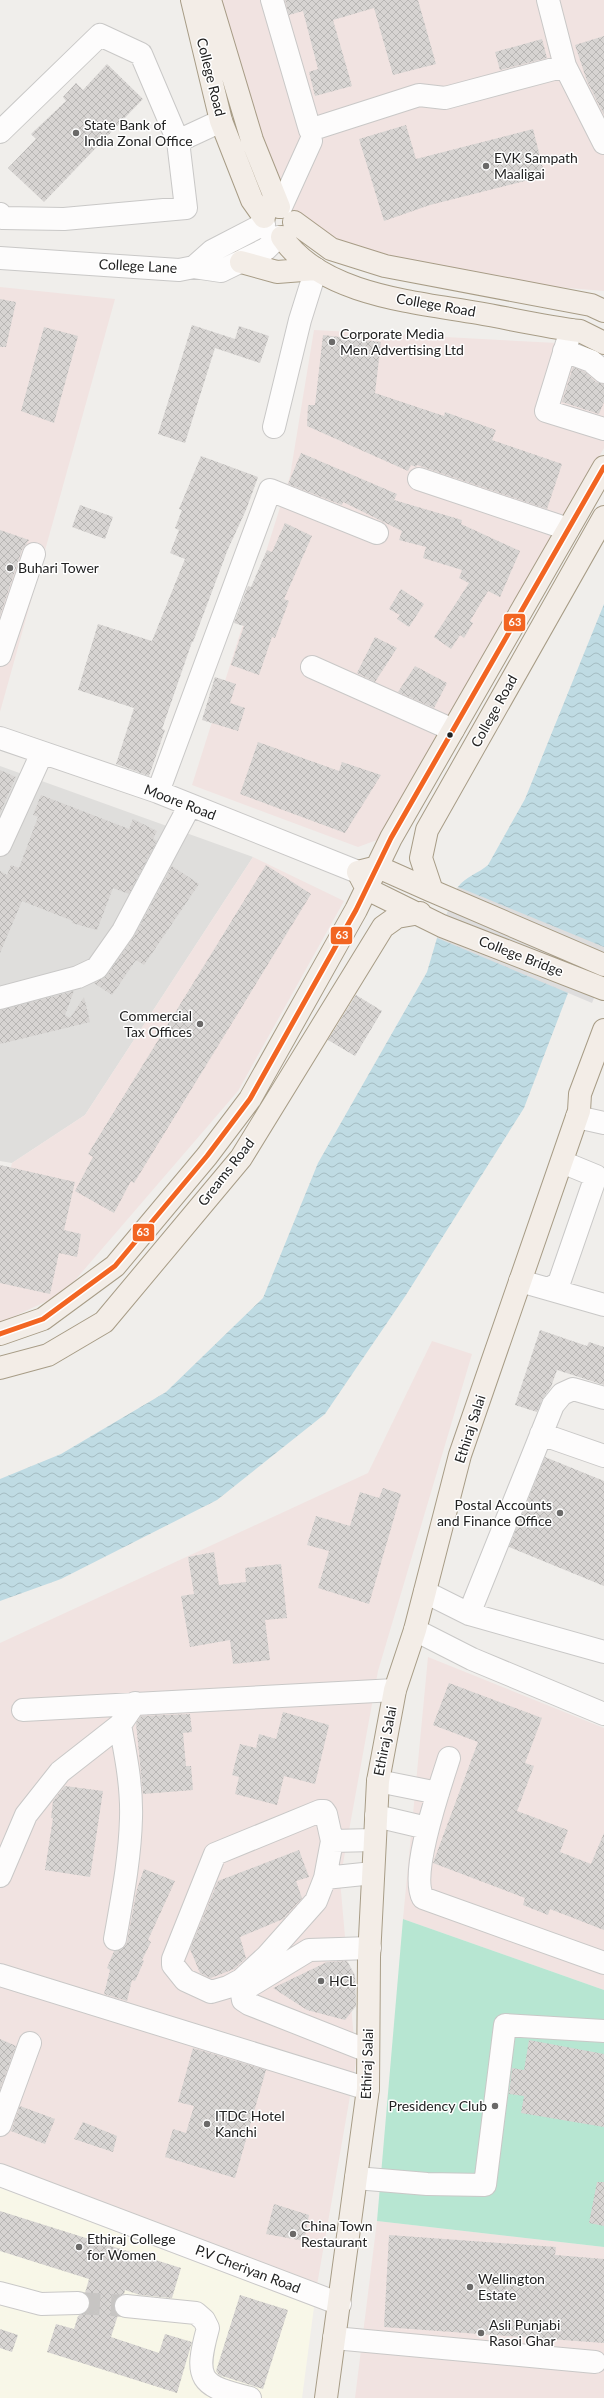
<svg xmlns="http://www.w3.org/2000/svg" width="604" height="2398" font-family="Lato,sans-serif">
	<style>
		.residential { fill: #dfdedc }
		.commercial { fill: #f1e3e1 }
		.education { fill: #f8f7e8 }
		.pitch { fill: #b7e6d2 }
		.water { fill: url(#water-waves) }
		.pier { fill: #dedddd }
		.building { fill: url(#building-cross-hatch) }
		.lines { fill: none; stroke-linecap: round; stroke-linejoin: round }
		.minor-tunnel { stroke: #c7c5c3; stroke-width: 22; stroke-dasharray: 22 11; stroke-linecap: butt }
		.minor-casing { stroke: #c9c8c7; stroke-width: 24 }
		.major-casing { stroke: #a79c86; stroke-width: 24 }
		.minor { stroke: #fdfcfc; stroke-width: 22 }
		.major { stroke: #f3ede7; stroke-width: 22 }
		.bus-1-casing { stroke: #fff; stroke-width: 8 }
		.bus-1 { stroke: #f26522; stroke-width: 5 }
		.poi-dot { fill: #6a6968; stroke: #fff; stroke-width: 1.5 }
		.bus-dot { fill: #222; stroke: #fff; stroke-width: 1.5 }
		.labels { text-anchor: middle; stroke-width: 3; stroke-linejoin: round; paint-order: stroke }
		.street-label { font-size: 14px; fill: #222; stroke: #fff }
		.poi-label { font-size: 14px; fill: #222; stroke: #fff; text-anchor: start }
		.line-badge { stroke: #fff; stroke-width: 1.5 }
		.badge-label { font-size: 11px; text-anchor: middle; font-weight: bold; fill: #fff }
	</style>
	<defs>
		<pattern id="water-waves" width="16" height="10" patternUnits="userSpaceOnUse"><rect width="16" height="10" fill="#bfdbe3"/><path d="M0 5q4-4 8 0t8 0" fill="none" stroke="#a4bcc2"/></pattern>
		<pattern id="building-cross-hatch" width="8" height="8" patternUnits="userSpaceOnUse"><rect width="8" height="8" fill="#d7d4d2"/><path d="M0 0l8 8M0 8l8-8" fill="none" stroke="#b8b6b4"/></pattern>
	</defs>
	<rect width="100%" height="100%" fill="#f0eeeb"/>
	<!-- residential -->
	<path class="residential" d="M0 766 253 857 85 1115 12 1163 0 1161Z"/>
	<!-- commercial -->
	<path class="commercial" d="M220 0H604V291L390 273 326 244 287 204 258 150Z
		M0 287 115 299 0 712Z
		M314 330 557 343 604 366V448L377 840 358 847 192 785 290 476Z
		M253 857 344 901 238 1091 64 1293 0 1323V1214L12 1163 85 1115Z
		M432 1341 472 1354 378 1671 340 1880 356 2062 317 2285 0 2163V1643L368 1473Z
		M428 1657 604 1728V1990L403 1919Z
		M377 2221 604 2247V2398H355Z"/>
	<!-- education -->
	<path class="education" d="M0 2188 314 2307 302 2398H0Z"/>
	<!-- pitch -->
	<path class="pitch" d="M403 1919 604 1990V2247L377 2221Z"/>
	<!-- water -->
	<path class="water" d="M604 604V951L568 993 524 1108 406 1295 325 1414 217 1500 61 1579 0 1601V1479L61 1454 166 1392 263 1298 318 1163 427 972 437 938 458 887C465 877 479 873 488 865L525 799Z"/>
	<!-- pier -->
	<path class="pier" d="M458 887 604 947V974L592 1003 437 938Z"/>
	<!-- building -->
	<path class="building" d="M285 0H418L436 64 393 75 374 8 333 20 352 86 315 96 309 72 318 69 303 11 289 15Z
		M604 36V115L587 81 575 45Z
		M542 39 547 58 500 70 495 52Z
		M107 64 143 99 44 202 8 168 36 139 31 134 66 101 63 97 76 83 83 90Z
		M406 125 416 159 533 129 545 176 430 205 384 221 359 139Z
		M0 299 16 302 6 347H0Z
		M192 325 235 339 239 326 269 336 260 363 215 348 185 443 158 434Z
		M44 327 78 336 54 423 21 411Z
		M323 335 381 342 375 393 444 416 445 412 496 430 492 440 562 464 547 509 417 465 416 467 411 465 408 471 307 426 308 405H315Z
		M573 367 585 372 596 382 604 384V402L599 414 562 402Z
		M301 453 397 494 394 500 462 520 461 524 520 551 500 597 488 591 470 621 473 623 464 638 460 635 451 649 434 637 469 583 459 578 462 570 423 558 426 547 399 540 402 531 343 502 342 505 288 484Z
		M201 456 258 477 246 510 228 549 193 642H192L162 729 165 730 149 776 116 764 134 708 78 690 98 624 152 641 185 559 170 553 179 530 175 528 182 510 179 509Z
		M80 505 113 517 105 539 72 527Z
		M285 523 312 536 284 599 289 601 275 638 272 637 259 675 231 665 244 626 234 623 248 586 251 587 267 550 272 552Z
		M0 530 29 540 22 550 0 616Z
		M401 589 424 604 409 627 397 619 400 615 389 609Z
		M375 637 397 648 375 682 357 673Z
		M415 666 447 683 434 708 398 692Z
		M215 677 236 684 230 703 245 708 238 731 202 720Z
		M258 742 339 771 342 762 381 775 345 833 240 794Z
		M0 770 16 777 0 813Z
		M41 795 129 829 133 819 157 831 153 839 157 841 129 894 113 888 97 930 72 923 73 921 22 901 0 953V871L7 875 11 865 19 868 38 817 33 815Z
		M266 865 311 894 134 1183 131 1181 114 1213 75 1191 93 1157 88 1154Z
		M172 866 199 884 144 965 136 960 112 995 94 983 107 975 133 938Z
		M74 991 65 1015 70 1018 84 997 90 1022 0 1044V1010Z
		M356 995 382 1011 355 1056 328 1040Z
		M0 1165 75 1182 64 1230 81 1234 77 1257 59 1253 50 1294 0 1283Z
		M540 1330 587 1346 589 1342 604 1347V1385L557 1370 551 1387 542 1400 537 1412 515 1405Z
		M545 1457 604 1481V1586L509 1547Z
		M383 1488 401 1494 369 1604 318 1588 329 1551 307 1545 316 1516 350 1526 360 1492 379 1498Z
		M214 1552 219 1585 246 1582 245 1568 281 1564 287 1618 265 1620 270 1660 233 1664 230 1640 190 1647 181 1596 194 1594 188 1557Z
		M449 1683 542 1718 525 1763 534 1766 517 1811 568 1830 560 1852 591 1864 604 1833V1930L550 1909 548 1915 523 1905 525 1898 433 1863 478 1742 433 1725Z
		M283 1712 329 1725 315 1784 284 1776 277 1805 235 1794 239 1777 232 1775 240 1744 256 1748 259 1734 276 1739Z
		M190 1714 192 1732 183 1733 186 1766H191L193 1790 143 1794 136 1723 141 1716Z
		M65 1786 103 1791 90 1877 45 1870 53 1818H51L53 1801Z
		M299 1850 309 1877 296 1881 302 1898 283 1919 240 1937 246 1958 234 1969 211 1978 200 1973 190 1949 218 1881Z
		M144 1869 175 1881 148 1940 151 1942 142 1960 144 1961 135 1981 132 1980 127 2001 104 1994 110 1970 107 1968 114 1951 124 1947 127 1942 137 1889Z
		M347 1961 355 1975 356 2006 345 2020 307 2010 273 1988 327 1962Z
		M0 2039 16 2046 0 2089Z
		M529 2040 604 2054V2127L521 2113 524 2096 509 2094 512 2068 524 2070Z
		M193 2048 266 2070 235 2178 165 2157 173 2129 186 2133 194 2106 178 2102Z
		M20 2106 55 2119 45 2144 11 2131Z
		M83 2122 117 2136 113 2152 74 2139Z
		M597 2182H604V2226L589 2223Z
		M274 2204 309 2215 304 2241 266 2234Z
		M0 2211 181 2268 172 2298 140 2295 125 2290 124 2294 116 2298 114 2305 118 2315 111 2337 159 2353 165 2334 192 2342 177 2393 47 2352 56 2324 74 2329 78 2316 89 2309 90 2302 85 2293 89 2279 0 2251Z
		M389 2235 556 2247 555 2255 604 2259V2343L384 2327Z
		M240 2295 288 2310 263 2389 219 2375 216 2371Z
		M0 2329 18 2335 12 2352 0 2348Z"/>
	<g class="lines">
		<!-- minor-tunnel -->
		<path class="minor-tunnel" d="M78 2303 126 2306"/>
		<!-- minor casing -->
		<g class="minor-casing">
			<path id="minor" d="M272 0 310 130
				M548 0 565 66 604 143
				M316 128 419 95 445 98 565 66
				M0 132 100 35 141 54 178 141 186 208 64 219 3 218 0 214
				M178 141 221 121
				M281 207 311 141
				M0 258 179 270 194 267 212 251 264 224
				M194 267 221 271 266 249 278 237
				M571 330 546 411 604 429
				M564 351 591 361 604 372
				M274 427 300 320 316 269
				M419 479 568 529
				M0 655 34 554
				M312 667 453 730
				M0 738 158 792 358 872
				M158 792 270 490 377 533
				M0 845 42 753
				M0 998 78 977 97 968 123 931 190 805
				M577 1117 604 1123
				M520 1281 604 1305
				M547 1288 552 1287 559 1283 596 1176 562 1162
				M541 1434 604 1456
				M425 1592 469 1614 604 1652
				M469 1614 553 1405 562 1394 573 1389 604 1398
				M415 1630 472 1659 604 1714
				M23 1710 395 1690
				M449 1758C440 1787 409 1873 423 1898L604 1963
				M378 1781 438 1793
				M320 1811H324L326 1814 332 1841 325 1878 316 1901 267 1956 241 1980 228 1987 211 1992 185 1980 173 1965V1959L215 1854Z
				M376 1816 427 1828
				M332 1841 374 1840
				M0 1876 26 1815 60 1772 120 1725 135 1703
				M325 1878 373 1873
				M115 1939C122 1899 130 1859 131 1818 132 1787 126 1756 120 1725
				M0 1975 368 2089
				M368 2051 249 2004 243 2000 242 1994 245 1989 309 1950 370 1948
				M0 2125 30 2043
				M0 2175 340 2304
				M356 2178 427 2184 485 2185 505 2025 604 2031
				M0 2293 41 2304 78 2303
				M126 2306 196 2313 204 2320 208 2328C194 2379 199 2386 250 2398
				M334 2338 595 2362"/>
		</g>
		<!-- major casing -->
		<g class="major-casing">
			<path id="major" d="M192 0 221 121 252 200 264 217
				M210 0 252 140 279 207
				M294 222 331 249 385 266 591 305 604 311
				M282 237C321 295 415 302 478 313 512 319 546 327 580 331L604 343
				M241 262 277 272 316 269
				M604 517 427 830 421 858 432 891 604 965
				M432 891 378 867 358 872 367 889 442 926 604 989
				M0 1334 43 1319 115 1266 207 1156 250 1099 356 910 391 838 604 467
				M0 1368 48 1355 104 1322 241 1158 383 927 397 917 420 913
				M326 2398 368 2089 369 1957 378 1781 395 1690 415 1630 460 1455 579 1111 580 1094 604 1030"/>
		</g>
		<!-- minor -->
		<use href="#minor" class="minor"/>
		<!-- major -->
		<use href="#major" class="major"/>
		<!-- bus-1 casing -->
		<g class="bus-1-casing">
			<path id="bus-1" d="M0 1334 43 1319 115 1266 207 1156 250 1099 356 910 391 838 604 467"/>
		</g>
		<!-- bus-1 -->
		<use href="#bus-1" class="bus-1"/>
	</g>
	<!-- markers -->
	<g class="poi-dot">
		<circle cx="76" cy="133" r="4"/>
		<circle cx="486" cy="166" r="4"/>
		<circle cx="332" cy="342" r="4"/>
		<circle cx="10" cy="568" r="4"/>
		<circle cx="200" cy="1024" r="4"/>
		<circle cx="560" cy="1513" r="4"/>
		<circle cx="321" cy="1981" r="4"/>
		<circle cx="495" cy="2106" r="4"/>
		<circle cx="207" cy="2124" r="4"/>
		<circle cx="293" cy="2234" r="4"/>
		<circle cx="79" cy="2247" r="4"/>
		<circle cx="470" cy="2287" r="4"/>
		<circle cx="481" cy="2333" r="4"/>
	</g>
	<circle class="bus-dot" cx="450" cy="735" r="3.5"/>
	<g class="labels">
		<!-- street labels -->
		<g class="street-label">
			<text transform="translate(211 77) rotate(76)" y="5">College Road</text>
			<text transform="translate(138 266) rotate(3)" y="5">College Lane</text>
			<text transform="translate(436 305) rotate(10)" y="5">College Road</text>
			<text transform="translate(494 711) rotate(-61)" y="5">College Road</text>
			<text transform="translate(180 802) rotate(21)" y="5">Moore Road</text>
			<text transform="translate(521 956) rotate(21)" y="5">College Bridge</text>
			<text transform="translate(226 1172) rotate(-52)" y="5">Greams Road</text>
			<text transform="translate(470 1429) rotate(-72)" y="5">Ethiraj Salai</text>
			<text transform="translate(385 1741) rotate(-79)" y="5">Ethiraj Salai</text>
			<text transform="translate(367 2064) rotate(-88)" y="5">Ethiraj Salai</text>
			<text transform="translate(248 2269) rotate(21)" y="5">P.V Cheriyan Road</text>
		</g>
		<!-- poi labels -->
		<g class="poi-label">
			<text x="84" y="130">State Bank of<tspan x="84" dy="16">India Zonal Office</tspan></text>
			<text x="494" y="163">EVK Sampath<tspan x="494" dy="16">Maaligai</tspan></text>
			<text x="340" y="339">Corporate Media<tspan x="340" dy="16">Men Advertising Ltd</tspan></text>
			<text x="18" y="573">Buhari Tower</text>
			<text x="192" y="1021" text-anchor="end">Commercial<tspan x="192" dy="16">Tax Offices</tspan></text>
			<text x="552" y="1510" text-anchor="end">Postal Accounts<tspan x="552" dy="16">and Finance Office</tspan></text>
			<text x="329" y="1986">HCL</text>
			<text x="487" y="2111" text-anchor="end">Presidency Club</text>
			<text x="215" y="2121">ITDC Hotel<tspan x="215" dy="16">Kanchi</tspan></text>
			<text x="301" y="2231">China Town<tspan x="301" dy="16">Restaurant</tspan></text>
			<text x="87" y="2244">Ethiraj College<tspan x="87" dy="16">for Women</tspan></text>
			<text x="478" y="2284">Wellington<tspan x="478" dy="16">Estate</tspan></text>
			<text x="489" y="2330">Asli Punjabi<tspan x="489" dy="16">Rasoi Ghar</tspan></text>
		</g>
	</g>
	<g class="line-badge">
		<rect x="503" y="613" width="23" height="19" rx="4" fill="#f26522"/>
		<rect x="330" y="926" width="23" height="19" rx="4" fill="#f26522"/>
		<rect x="132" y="1223" width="23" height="19" rx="4" fill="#f26522"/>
	</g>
	<g class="badge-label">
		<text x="515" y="626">63</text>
		<text x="342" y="939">63</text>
		<text x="143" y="1236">63</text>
	</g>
</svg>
